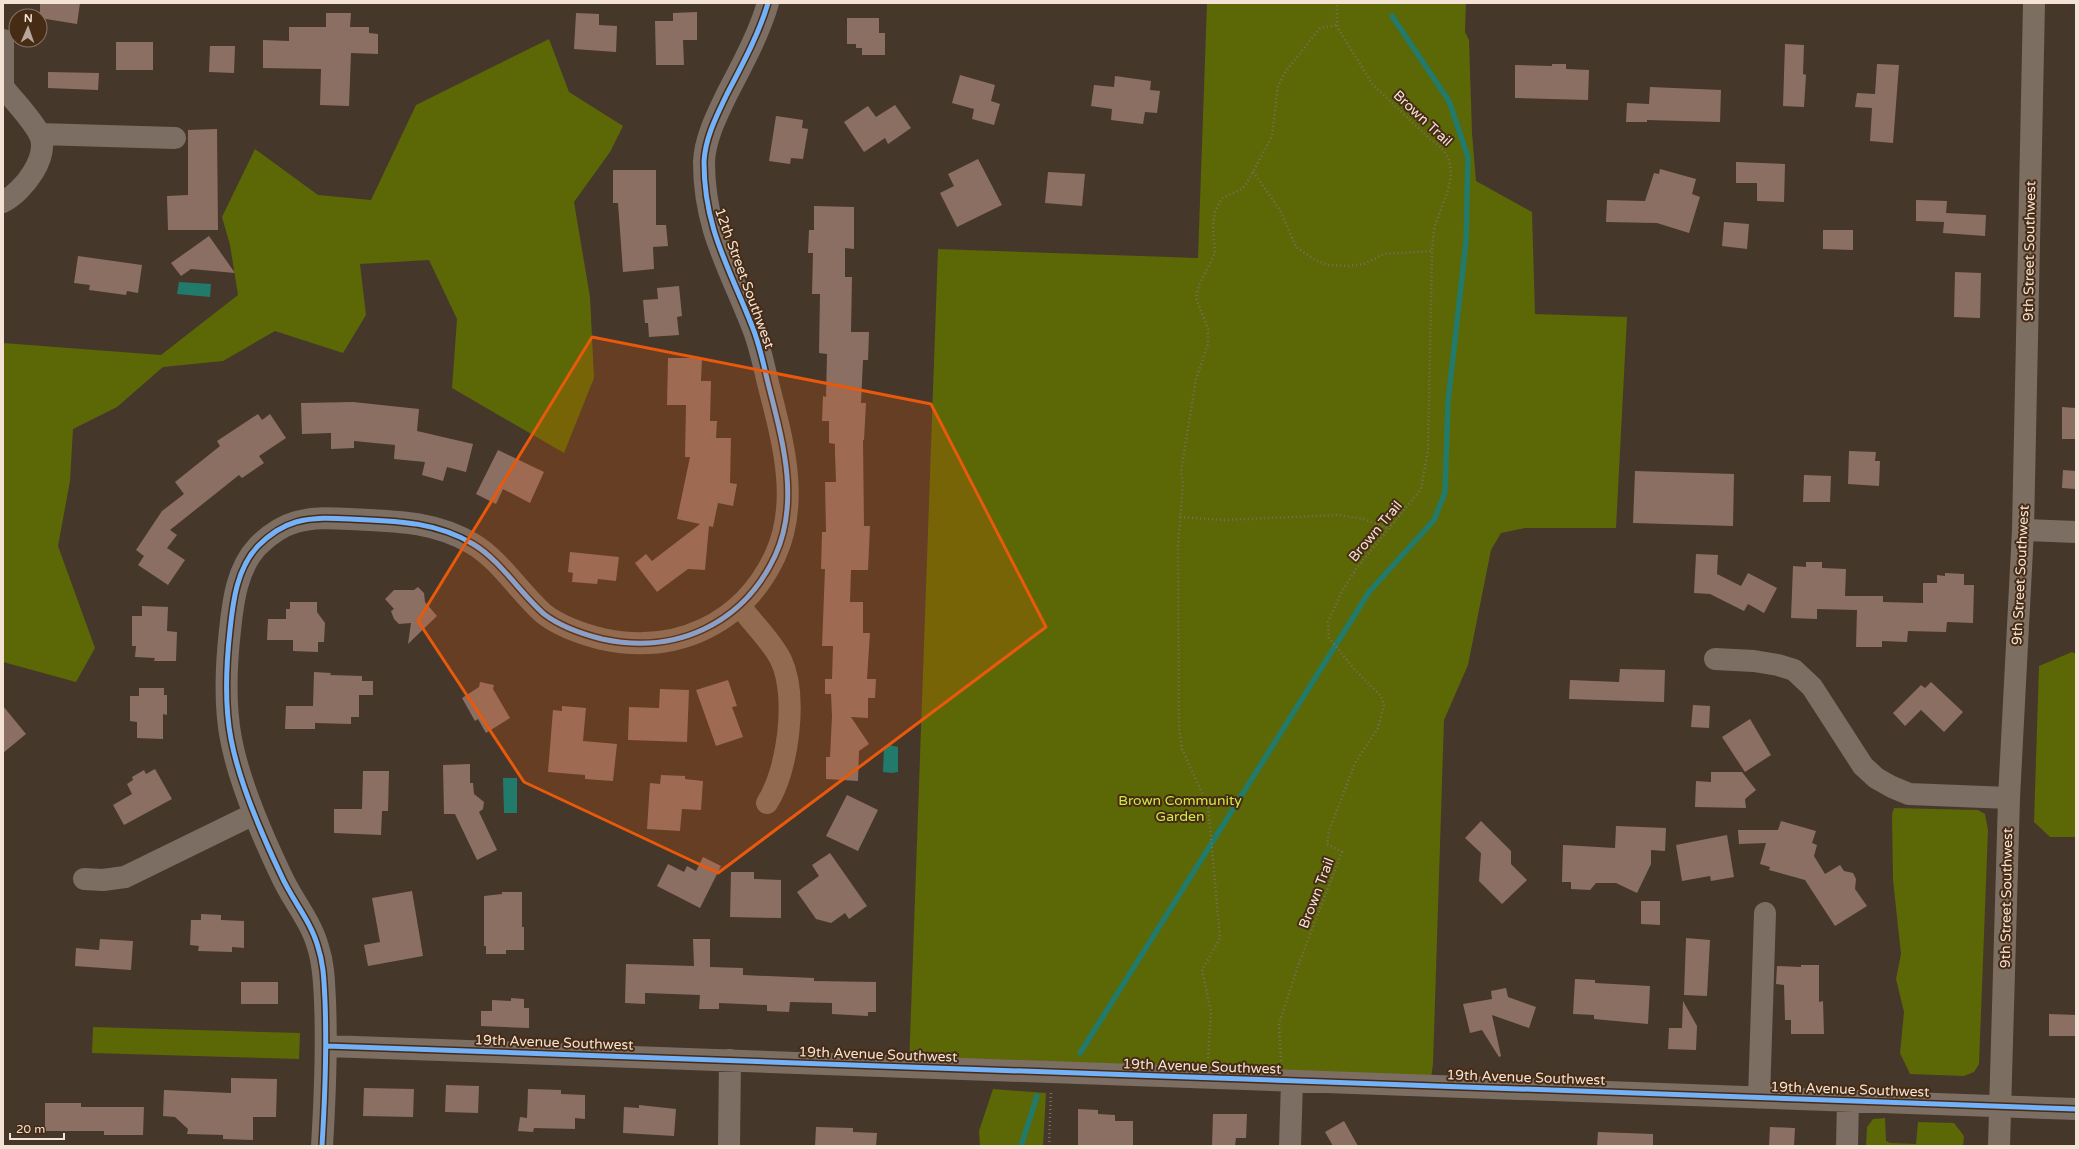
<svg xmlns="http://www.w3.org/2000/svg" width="2079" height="1149" font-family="'Varela Round',sans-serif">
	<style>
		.green { fill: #5c6706 }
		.water { fill: #227a6a }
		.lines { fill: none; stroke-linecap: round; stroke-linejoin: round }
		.stream { stroke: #227a6a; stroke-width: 5.5 }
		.building { fill: #8c6f63 }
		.path { stroke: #7c6e65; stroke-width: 2.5; stroke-dasharray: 1 3; stroke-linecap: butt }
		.minor { stroke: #7c6e62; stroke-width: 22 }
		.major { stroke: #7d6e62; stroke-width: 22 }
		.cycleway-casing { stroke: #462b15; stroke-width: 8 }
		.cycleway { stroke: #73b2f8; stroke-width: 5 }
		.marked { fill: #e8590c; fill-opacity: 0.2; stroke: #e8590c; stroke-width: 3; stroke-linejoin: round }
		.labels { text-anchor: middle; stroke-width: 4; stroke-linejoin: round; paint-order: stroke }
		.street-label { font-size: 14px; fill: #f4e2d5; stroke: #462b15 }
		.park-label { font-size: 14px; fill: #d0ea47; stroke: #462b15 }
	</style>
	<rect width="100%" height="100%" fill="#46372b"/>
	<!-- green -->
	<path class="green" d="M1207 3H1466L1465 32 1469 40 1472 133 1476 181 1532 212 1535 314 1627 317 1616 528H1525L1501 533 1491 550 1468 665 1444 720 1433 1064 1430 1086 909 1067 938 249 1198 258Z
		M549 39 569 92 623 126 610 152 574 202 590 297 594 378 564 453 452 388 457 319 429 260 360 264 366 315 343 353 275 331 223 361 163 367 117 407 73 429 70 481 58 546 95 648 76 682 3 662V343L161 355 238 295 230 245 222 217 255 149 318 195 371 200 416 105Z
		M2072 652 2076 654V837H2050L2034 822 2039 666Z
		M1894 808 1978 810 1985 814 1988 830 1979 1064 1974 1072 1964 1076 1910 1074 1900 1053 1904 1012 1896 979 1901 954 1893 880 1892 814Z
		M93 1027 300 1033 299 1059 92 1053Z
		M993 1089 1046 1093 1043 1146H980L979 1131Z
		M1885 1118 1886 1141 1890 1143 1916 1144 1918 1122 1954 1123 1964 1136 1963 1146H1866L1867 1127 1873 1119Z"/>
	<!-- water -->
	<path class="water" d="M179 282 211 284 210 297 177 294Z
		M889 745 898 747V772L892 773 883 772 884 747Z
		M503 778H517V813H504Z"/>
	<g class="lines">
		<!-- stream -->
		<path class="stream" d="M1080 1053 1369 592 1434 520 1445 492 1448 402 1466 241 1468 157 1449 101 1392 16
			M1021 1146 1037 1096"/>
	</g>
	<!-- building -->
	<path class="building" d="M40 3H80L77 24 40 18Z
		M697 12V40H683L684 65H656L655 21H673V13Z
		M326 13H351L350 27H369V33L378 34V54L351 53 349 106 320 105 321 69 263 68V40L289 41V27H326Z
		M576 13 599 14V25L617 26 616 52 574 49Z
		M847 18H879V33H885V55H862V48H856V44H847Z
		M116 42H153V70H116Z
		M1785 44 1804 45 1803 74 1806 75 1804 107 1783 106Z
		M210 46H235L234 73 209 72Z
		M1552 64H1566V69L1589 70 1588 100 1515 98V65L1552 66Z
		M1877 64 1899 65 1893 143 1870 141 1872 108 1855 107 1857 93 1875 94Z
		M48 72 99 73 98 90 48 88Z
		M960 75 995 85 991 101 1000 104 994 125 972 119 974 109 952 103Z
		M1115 76 1151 81 1150 90 1160 91 1157 113 1145 112 1143 124 1111 120 1112 109 1091 106 1094 85 1114 87Z
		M1650 87 1721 90 1720 122 1647 120V122H1626L1627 103 1649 104Z
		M895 105 911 128 888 144 885 138 864 152 844 122 868 106 876 117Z
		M776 116 803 120 802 128 808 129 803 159 791 158 790 164 769 161Z
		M217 129 218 230H168L167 196 188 195V130Z
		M978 159 1002 205 957 227 940 193 954 186 948 174Z
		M1736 162 1785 164 1784 202 1757 201V183H1736Z
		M1660 169 1696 179 1692 194 1700 197 1689 233 1657 223 1606 222 1607 200 1645 201 1654 173 1659 174Z
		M613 170H656V225H666L668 246 653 247 654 269 623 272 618 203H613Z
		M1048 172 1085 174 1082 206 1045 203Z
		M1916 200 1947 201 1946 213 1986 215 1985 236 1943 233 1944 222 1916 221Z
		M814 206 854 207V249L845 248V277H852L851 332H869L868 360H863L861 403H866L864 440H863L864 526H870L868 570H851L850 602H863V633H870L867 679H876L875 698H868V718L851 717 869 744 859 751 858 781 826 779V757H830L832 716 831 694H825V679H832L833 646H822L825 569H821L822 532H826L825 482H836L835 453V444L829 443V421H822L823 396 826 397 827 354 819 353 820 294H812L813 253H808L809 230H814Z
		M1724 222 1749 224 1747 249 1722 246Z
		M1823 230H1853V250L1823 249Z
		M209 236 235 273 191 269 181 276 171 263Z
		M78 256 142 265 138 293 127 291 126 295 89 290 90 285 74 283Z
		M1955 272 1981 273 1980 318 1954 317Z
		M679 286 682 316 677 317 679 335 649 337 648 323H645L643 300 658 299 657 288Z
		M668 358H702L701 381H711L710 421H717L716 438H731L730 483 737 484 733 506 718 503 713 527 709 526 705 570 688 569 657 592 635 563 646 554 652 561 700 524 677 519 690 457H685L686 405H667Z
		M353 402 419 409 417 431 473 444 466 472 447 467 443 481 422 475 425 462 394 459 395 445 354 441V448L331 449V433L302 434 301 403Z
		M2062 407 2076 408V439H2062Z
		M258 414 262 420 270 414 286 438 259 456 264 463 242 478 239 475 170 530 177 535 167 548 185 560 168 585 138 565 144 556 136 550 162 511 184 494 175 482 220 446 217 441Z
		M498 450 544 472 530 503 503 489 496 504 476 494Z
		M1849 451 1876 452 1875 461H1880L1879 486 1848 484Z
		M2063 470 2076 471V489L2062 488Z
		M1635 471 1734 474 1733 526 1633 523Z
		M1804 475 1831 476 1830 502H1803Z
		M570 552 619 557 616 581 598 579 597 584 572 582 573 573 568 572Z
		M1696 554 1718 555 1717 574 1741 586 1748 573 1777 588 1764 613 1748 604 1744 611 1710 594 1694 593Z
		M1806 562H1822V568L1846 569 1845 596H1883V602L1923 603V583H1937V575L1945 576V573L1964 574V585H1974L1973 623 1947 622 1946 632 1908 631 1907 642 1882 641V647H1856L1857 610 1817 609V619L1791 618 1793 566 1806 567Z
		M418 587 424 593 425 602 437 616 408 644 411 623 399 624 394 619 391 611 394 609 385 599 394 590H414Z
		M290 602H317V612L325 623 324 642H318V652L293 651V640H267L268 619H286V609H290Z
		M142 606 168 607 167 631 177 632 176 661H154L155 658 135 657 136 646H132V616H142Z
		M1620 669 1665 670 1664 702 1569 699 1570 680 1619 682Z
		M314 672 331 673 330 675 362 676V681H373V695H359V717H351V724L315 723V729H285L286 706H313Z
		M728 680 737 706 732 707 743 737 716 746 696 690Z
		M480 682 494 685 493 689 510 718 486 733 478 719 475 721 462 698 479 687Z
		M1931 682 1963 712 1944 732 1921 710 1905 726 1893 713 1921 685 1925 688Z
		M139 688H164V695H167V715L163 714V739L137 738V722L130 721V696H139Z
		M660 689 689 690 687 742 628 740 629 707 659 708Z
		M1693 705 1710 706 1709 728 1691 727Z
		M3 706 26 734 3 753Z
		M562 706 586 708 583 741 617 744 613 781 585 779V775L548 772 553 710 562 711Z
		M1750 719 1771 755 1745 772 1722 737Z
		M470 764V783H473L474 794 484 802 483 809 479 812 497 850 477 860 455 814H444L443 765Z
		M155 769 172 799 124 825 113 805 132 794 127 784 133 780 132 777 144 770 146 774Z
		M363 771H389L388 811H382L381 835 334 833V809H362Z
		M1711 772H1742L1756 790 1745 799 1746 808 1695 807 1696 781 1711 782Z
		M661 775 685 776V779L703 781 701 810 682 809 680 831 647 829 650 783 660 784Z
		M847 795 878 810 858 851 826 836Z
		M1481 821 1511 851V864L1527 880 1502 904 1479 881 1481 853 1465 838Z
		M1781 821 1816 831 1812 843 1817 845 1814 856 1825 874 1840 865 1844 871 1853 873 1856 879 1855 889 1867 906 1835 926 1805 880 1769 870 1770 867 1760 864 1766 843 1739 844 1738 830H1778Z
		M1616 826 1666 828 1665 851 1651 850V864L1637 893 1616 883H1596L1590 890 1571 889V882H1562L1563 845 1615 848Z
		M1727 835 1734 877 1711 881 1710 876 1682 881 1676 845Z
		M830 853 867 906 849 919 845 913 831 923 816 919 797 892 819 876 812 865Z
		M703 857 721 866 700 908 657 886 668 864 684 872 687 866 696 871Z
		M731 872H754V879L781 880V918L730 917Z
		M412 891 423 956 368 966 364 945 380 942 372 898Z
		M502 892H522V927H524V950H506V954H486V946H484V896L502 894Z
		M1641 901H1660V925L1641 924Z
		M201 914 221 915V920L244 921V948L232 947V952L198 951 199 946 190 945 191 920H201Z
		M1686 938 1710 940 1707 996 1684 995Z
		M100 939 133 941 131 970 75 966 76 948 99 950Z
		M693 939H710V967L743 968V975L814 978V981L876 982V1012H868V1016L832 1014V1003L790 1002 789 1012 767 1011V1005L719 1003V1009H699L700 995 645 993V1004L625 1003 626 964 694 966Z
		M1801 965H1819V1002L1823 1001 1824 1034H1791V1020H1785L1784 985 1776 984 1777 966 1801 967Z
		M1575 979 1595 980V983L1650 986 1648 1024 1594 1019V1015L1573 1014Z
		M241 982H278V1004H241Z
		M1506 988 1508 997 1536 1007 1529 1028 1492 1015 1501 1056 1499 1057 1482 1030 1470 1033 1463 1004 1492 999 1491 991Z
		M511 998 524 999V1008H529V1028L481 1026V1011H492V1000L511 1001Z
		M1683 1001 1697 1026 1696 1050 1668 1049 1669 1028H1682Z
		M2049 1014 2076 1015V1036H2049Z
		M231 1078 277 1079 276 1117H253V1140L223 1139V1135L187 1134 188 1129 175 1117 163 1116 164 1090 231 1093Z
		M446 1085 479 1086 478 1113 445 1112Z
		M364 1088 414 1089 413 1117 363 1116Z
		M528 1089 561 1090V1094L585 1095V1119L575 1118V1129L534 1128 533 1132 518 1131 520 1117 527 1118Z
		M45 1103H81V1107H144L143 1135H104V1131H45Z
		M639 1105 676 1109 674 1136 623 1133 624 1107 639 1108Z
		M1078 1109 1098 1110V1114L1115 1115V1121H1133V1146H1078Z
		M1213 1114H1247L1246 1138H1236L1235 1146H1212Z
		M1344 1121 1358 1146H1333L1325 1132Z
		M816 1127 853 1128V1132L877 1133 876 1146H815Z
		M1770 1127 1795 1128 1794 1146H1769Z
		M1598 1132 1653 1134V1146H1597Z"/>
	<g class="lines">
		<!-- path -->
		<path class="path" d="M1253 172 1280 210 1296 247 1315 260 1328 265 1349 266 1364 264 1384 254 1432 251
			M1180 517 1223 520 1339 515 1364 519 1389 529
			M1208 1058 1211 1012 1202 970 1220 938 1213 860 1208 806 1182 749 1179 727 1178 546 1183 485 1181 471 1196 379 1208 344V329L1196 298 1199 285 1215 253 1213 226 1215 212 1222 198 1242 189 1247 183 1272 136 1278 86 1286 71 1320 28 1337 25
			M1281 1061 1279 1024 1298 966 1341 854 1342 852 1327 844 1329 831 1355 763 1378 728 1384 705 1381 696 1356 671 1329 638 1328 622 1341 593 1356 569 1421 489 1428 449 1432 251C1433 243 1433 234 1435 226 1445 194 1467 163 1431 140L1373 85 1339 30 1337 25V3
			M1049 1146 1051 1091"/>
		<!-- minor -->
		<path class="minor" d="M3 40V92
			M39 134 175 138
			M3 202C23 192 51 156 39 133 30 117 15 102 4 88
			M2023 530 2076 532
			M740 606C753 624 771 640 781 660 798 696 788 771 767 803
			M1715 659 1754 661 1778 665 1794 670 1812 687 1863 766 1876 778 1892 787 1909 794 2009 798
			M84 879 103 880 125 877 254 814
			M327 1046 2076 1109
			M1759 1098 1765 913
			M322 1146C325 1097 327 1050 325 1001 324 983 324 965 318 947 311 921 292 900 281 875 262 835 239 782 231 739 224 703 226 666 230 630 233 601 237 568 258 546 269 535 282 526 296 522 314 517 332 518 350 519 394 521 435 521 473 544 500 560 520 593 544 614 561 627 582 634 602 639 676 655 743 624 775 556 800 502 783 442 769 387 764 367 760 345 752 326 729 267 704 228 704 162 705 138 717 115 727 94 742 65 759 34 768 3
			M729 1146 730 1060
			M1290 1146 1292 1081
			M1847 1146 1848 1101"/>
		<!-- major -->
		<path class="major" d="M1999 1146 2009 798 2023 530 2034 3"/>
		<!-- cycleway casing -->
		<g class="cycleway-casing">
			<path id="cycleway" d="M327 1046 2076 1109
				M322 1146C325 1097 327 1050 325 1001 324 983 324 965 318 947 311 921 292 900 281 875 262 835 239 782 231 739 224 703 226 666 230 630 233 601 237 568 258 546 269 535 282 526 296 522 314 517 332 518 350 519 394 521 435 521 473 544 500 560 520 593 544 614 561 627 582 634 602 639 676 655 743 624 775 556 800 502 783 442 769 387 764 367 760 345 752 326 729 267 704 228 704 162 705 138 717 115 727 94 742 65 759 34 768 3"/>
		</g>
		<!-- cycleway -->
		<use href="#cycleway" class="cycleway"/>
	</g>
	<!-- marked area -->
	<path class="marked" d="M592 337 931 404 1046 627 718 873 524 782 418 621Z"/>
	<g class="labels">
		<!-- street labels -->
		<g class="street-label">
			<text transform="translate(1423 118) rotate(43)" y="5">Brown Trail</text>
			<text transform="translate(2029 251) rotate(-89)" y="5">9th Street Southwest</text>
			<text transform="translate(745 278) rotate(70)" y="5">12th Street Southwest</text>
			<text transform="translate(1375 531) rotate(-50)" y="5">Brown Trail</text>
			<text transform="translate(2020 575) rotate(-87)" y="5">9th Street Southwest</text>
			<text transform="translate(1316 893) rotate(-69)" y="5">Brown Trail</text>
			<text transform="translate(2006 898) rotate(-89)" y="5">9th Street Southwest</text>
			<text transform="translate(554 1042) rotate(2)" y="5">19th Avenue Southwest</text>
			<text transform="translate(878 1054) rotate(2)" y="5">19th Avenue Southwest</text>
			<text transform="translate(1202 1066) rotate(2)" y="5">19th Avenue Southwest</text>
			<text transform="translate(1526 1077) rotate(2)" y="5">19th Avenue Southwest</text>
			<text transform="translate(1850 1089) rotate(2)" y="5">19th Avenue Southwest</text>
		</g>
		<!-- park labels -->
		<g class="park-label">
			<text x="1180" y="805">Brown Community<tspan x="1180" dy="16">Garden</tspan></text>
		</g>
	</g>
	<!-- border -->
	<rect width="2079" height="1149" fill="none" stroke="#f4e2d5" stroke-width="8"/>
	<!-- north arrow -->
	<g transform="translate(28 28) rotate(2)"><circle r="19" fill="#462b15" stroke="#8c7462"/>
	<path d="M0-3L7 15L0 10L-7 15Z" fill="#b7a69a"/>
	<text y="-6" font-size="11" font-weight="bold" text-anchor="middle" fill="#f4e2d5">N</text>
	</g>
	<!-- scale -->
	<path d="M10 1133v6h54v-6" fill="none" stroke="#f4e2d5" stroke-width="2"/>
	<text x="16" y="1133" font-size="12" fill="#f4e2d5" stroke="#462b15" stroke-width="3" paint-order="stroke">20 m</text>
</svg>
